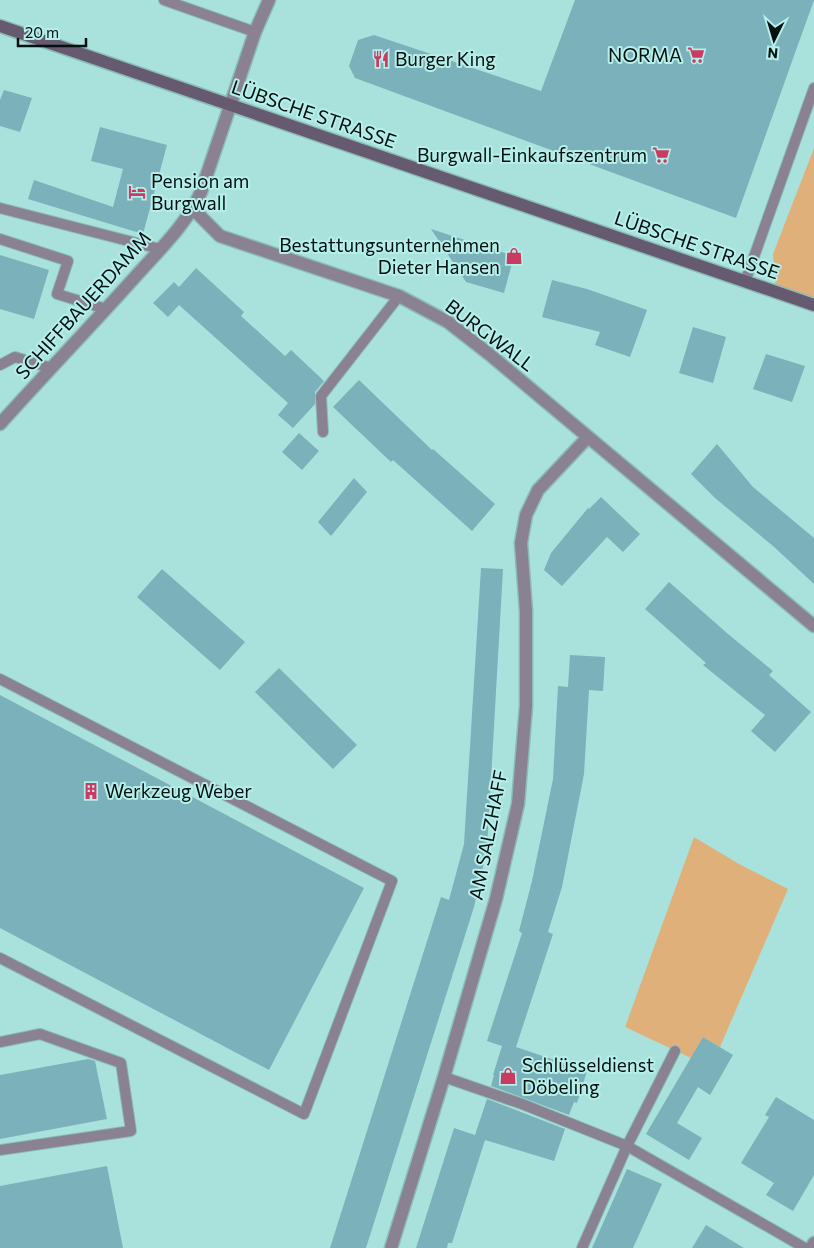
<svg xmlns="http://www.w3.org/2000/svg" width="814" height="1248" font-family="Commissioner,sans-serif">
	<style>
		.green { fill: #e0b07a }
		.building { fill: #7ab1ba }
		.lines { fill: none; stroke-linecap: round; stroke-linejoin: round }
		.lane-casing { stroke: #8bbcb8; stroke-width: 12 }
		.street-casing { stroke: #8bbcb8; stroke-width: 15 }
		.secondary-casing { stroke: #8bbcb8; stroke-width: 15 }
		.lane { stroke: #8a8192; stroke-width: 10 }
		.street { stroke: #8a8192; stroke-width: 12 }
		.secondary { stroke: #665a71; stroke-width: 12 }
		.labels { text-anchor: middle; stroke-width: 4; stroke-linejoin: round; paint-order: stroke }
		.poi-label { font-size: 19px; fill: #001110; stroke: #b6efea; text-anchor: start }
		.street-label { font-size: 19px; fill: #001110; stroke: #b6efea }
	</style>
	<rect width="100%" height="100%" fill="#a9e2dd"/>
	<!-- green -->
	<path class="green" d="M814 148V305L776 292 773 254Z
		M694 837 739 864 788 889 720 1047 703 1037 691 1058 625 1027Z"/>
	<!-- building -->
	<path class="building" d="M575 0H814L736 218 355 78 349 66 358 40 374 35 541 91Z
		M4 90 32 98 20 132 0 126V100Z
		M100 127 167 145 143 234 28 199 34 180 113 207 123 169 91 161Z
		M431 229 514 256 504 293 466 282Z
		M0 255 49 270 34 319 0 309Z
		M196 268 244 312 241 316 285 356 291 350 324 381 315 392V404L293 428 278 415 288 403 179 305 168 317 153 303 174 282 179 287Z
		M552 280 587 289 647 310 630 357 595 345 600 332 542 317Z
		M693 327 726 337 713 383 679 373Z
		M766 354 805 366 792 402 753 389Z
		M359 380 432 450 433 449 495 504 472 531 393 460 391 462 333 407Z
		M299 433 319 451 302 470 282 452Z
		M717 444 753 487 814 538V584L773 546 715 498 691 474Z
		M354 478 367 492 331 536 318 522Z
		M601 497 640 534 623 552 607 537 562 586 544 570 551 553 588 508 589 509Z
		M481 568 503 569 487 849 474 907 366 1248H330L441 897 449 900 464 844Z
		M162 569 245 642 220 670 137 597Z
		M669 582 728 634 773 671 769 675 811 712 775 752 751 731 765 715 703 665 706 663 645 609Z
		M570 655 605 657 603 691 589 690 584 774 562 887 548 932 553 934 516 1047 587 1071 577 1103 574 1102 569 1115 491 1086 494 1075H493L502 1046 487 1041 522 933 519 931 532 881 553 779 558 686 568 687Z
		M279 668 357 745 333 769 255 692Z
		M0 695 364 888 269 1070 0 928Z
		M703 1037 733 1055 710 1095 698 1087 677 1123 702 1138 689 1160 646 1134Z
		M88 1059 95 1061 107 1119 0 1139V1075Z
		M776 1097 814 1120V1175L793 1211 766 1195 774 1183 741 1163 769 1117 765 1115Z
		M487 1099 565 1129 554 1161 485 1140 452 1243H448L447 1248H416L454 1128 475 1135Z
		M107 1166 123 1248H0V1186Z
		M627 1169 662 1184 633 1248H592Z
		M706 1225 744 1248H692Z"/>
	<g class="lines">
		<!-- lane casing -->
		<g class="lane-casing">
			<path id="lane" d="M164 0 255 32
				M0 208 160 249
				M0 239 68 261 57 294 106 309
				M745 282 814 88
				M0 365 15 357 51 368
				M323 432 321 396 399 296
				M0 679 392 881 304 1114 0 958
				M0 1042 40 1034 121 1063 131 1131 0 1150
				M444 1077 522 1104 627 1146 805 1248
				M582 1248 627 1146 675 1051"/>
		</g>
		<!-- street casing -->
		<g class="street-casing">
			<path id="street" d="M193 209 220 236 399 296 448 322 489 354 814 626
				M0 424C45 374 91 326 136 276 160 249 186 225 201 192L255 32 269 0
				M391 1248 444 1077 496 899 518 804 526 706V611L521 543 526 515 538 490 588 437
				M811 1248 814 1243"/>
		</g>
		<!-- secondary casing -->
		<g class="secondary-casing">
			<path id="secondary" d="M0 26 814 305"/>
		</g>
		<!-- lane -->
		<use href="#lane" class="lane"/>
		<!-- street -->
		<use href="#street" class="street"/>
		<!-- secondary -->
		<use href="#secondary" class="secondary"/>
	</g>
	<!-- icons -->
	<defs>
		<g id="supermarket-bare" transform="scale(1.35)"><path d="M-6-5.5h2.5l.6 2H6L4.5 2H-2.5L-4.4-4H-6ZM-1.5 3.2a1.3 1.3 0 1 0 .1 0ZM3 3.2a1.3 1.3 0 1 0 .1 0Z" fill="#ca3b61" stroke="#b6efea" stroke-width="2.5" paint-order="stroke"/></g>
		<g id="restaurant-bare" transform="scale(1.35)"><path d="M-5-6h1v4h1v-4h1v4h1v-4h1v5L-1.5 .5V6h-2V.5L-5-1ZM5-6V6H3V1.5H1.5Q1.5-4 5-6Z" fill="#ca3b61" stroke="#b6efea" stroke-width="2.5" paint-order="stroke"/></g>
		<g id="hotel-bare" transform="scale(1.35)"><path d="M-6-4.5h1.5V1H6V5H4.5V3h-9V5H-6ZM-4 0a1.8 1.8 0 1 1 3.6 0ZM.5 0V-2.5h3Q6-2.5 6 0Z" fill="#ca3b61" stroke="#b6efea" stroke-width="2.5" paint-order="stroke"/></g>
		<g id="shop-bare" transform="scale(1.35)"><path d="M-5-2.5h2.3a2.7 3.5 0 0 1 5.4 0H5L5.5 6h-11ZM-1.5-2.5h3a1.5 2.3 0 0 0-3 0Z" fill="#ca3b61" stroke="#b6efea" stroke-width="2.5" paint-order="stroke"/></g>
		<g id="building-bare" transform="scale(1.35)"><path d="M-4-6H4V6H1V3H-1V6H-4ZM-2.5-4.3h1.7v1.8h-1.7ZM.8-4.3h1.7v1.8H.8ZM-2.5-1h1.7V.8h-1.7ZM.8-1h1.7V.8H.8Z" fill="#ca3b61" stroke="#b6efea" stroke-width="2.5" paint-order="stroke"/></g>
	</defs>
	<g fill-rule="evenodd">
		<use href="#supermarket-bare" x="696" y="55"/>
		<use href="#restaurant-bare" x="381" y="59"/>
		<use href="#supermarket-bare" x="661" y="155"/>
		<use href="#hotel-bare" x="137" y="192"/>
		<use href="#shop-bare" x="514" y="256"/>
		<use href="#building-bare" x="91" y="791"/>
		<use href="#shop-bare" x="508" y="1076"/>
	</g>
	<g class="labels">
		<!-- poi labels -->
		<g class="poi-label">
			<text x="682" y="62" text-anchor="end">NORMA</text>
			<text x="395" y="66">Burger King</text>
			<text x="647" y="162" text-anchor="end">Burgwall-Einkaufszentrum</text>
			<text x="151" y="188">Pension am<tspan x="151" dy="22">Burgwall</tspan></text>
			<text x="500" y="252" text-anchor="end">Bestattungsunternehmen<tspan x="500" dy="22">Dieter Hansen</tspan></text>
			<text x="105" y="798">Werkzeug Weber</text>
			<text x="522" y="1072">Schlüsseldienst<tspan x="522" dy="22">Döbeling</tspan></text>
		</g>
		<!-- street labels -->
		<g class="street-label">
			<text transform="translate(314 114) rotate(19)" y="7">LÜBSCHE STRASSE</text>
			<text transform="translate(697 245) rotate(19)" y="7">LÜBSCHE STRASSE</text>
			<text transform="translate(83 305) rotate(-48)" y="7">SCHIFFBAUERDAMM</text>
			<text transform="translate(490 335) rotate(37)" y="7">BURGWALL</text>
			<text transform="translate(488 835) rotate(-79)" y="7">AM SALZHAFF</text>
		</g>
	</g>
	<!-- north arrow -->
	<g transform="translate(774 40) rotate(185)" stroke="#b6efea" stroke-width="4" paint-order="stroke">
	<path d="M0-4L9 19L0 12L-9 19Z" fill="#001110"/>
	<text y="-8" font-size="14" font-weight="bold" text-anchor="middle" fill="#001110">N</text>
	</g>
	<!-- scale -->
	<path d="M18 38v8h68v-8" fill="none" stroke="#001110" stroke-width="2.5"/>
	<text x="25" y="38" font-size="15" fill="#001110" stroke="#b6efea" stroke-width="4" paint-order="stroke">20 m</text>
</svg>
